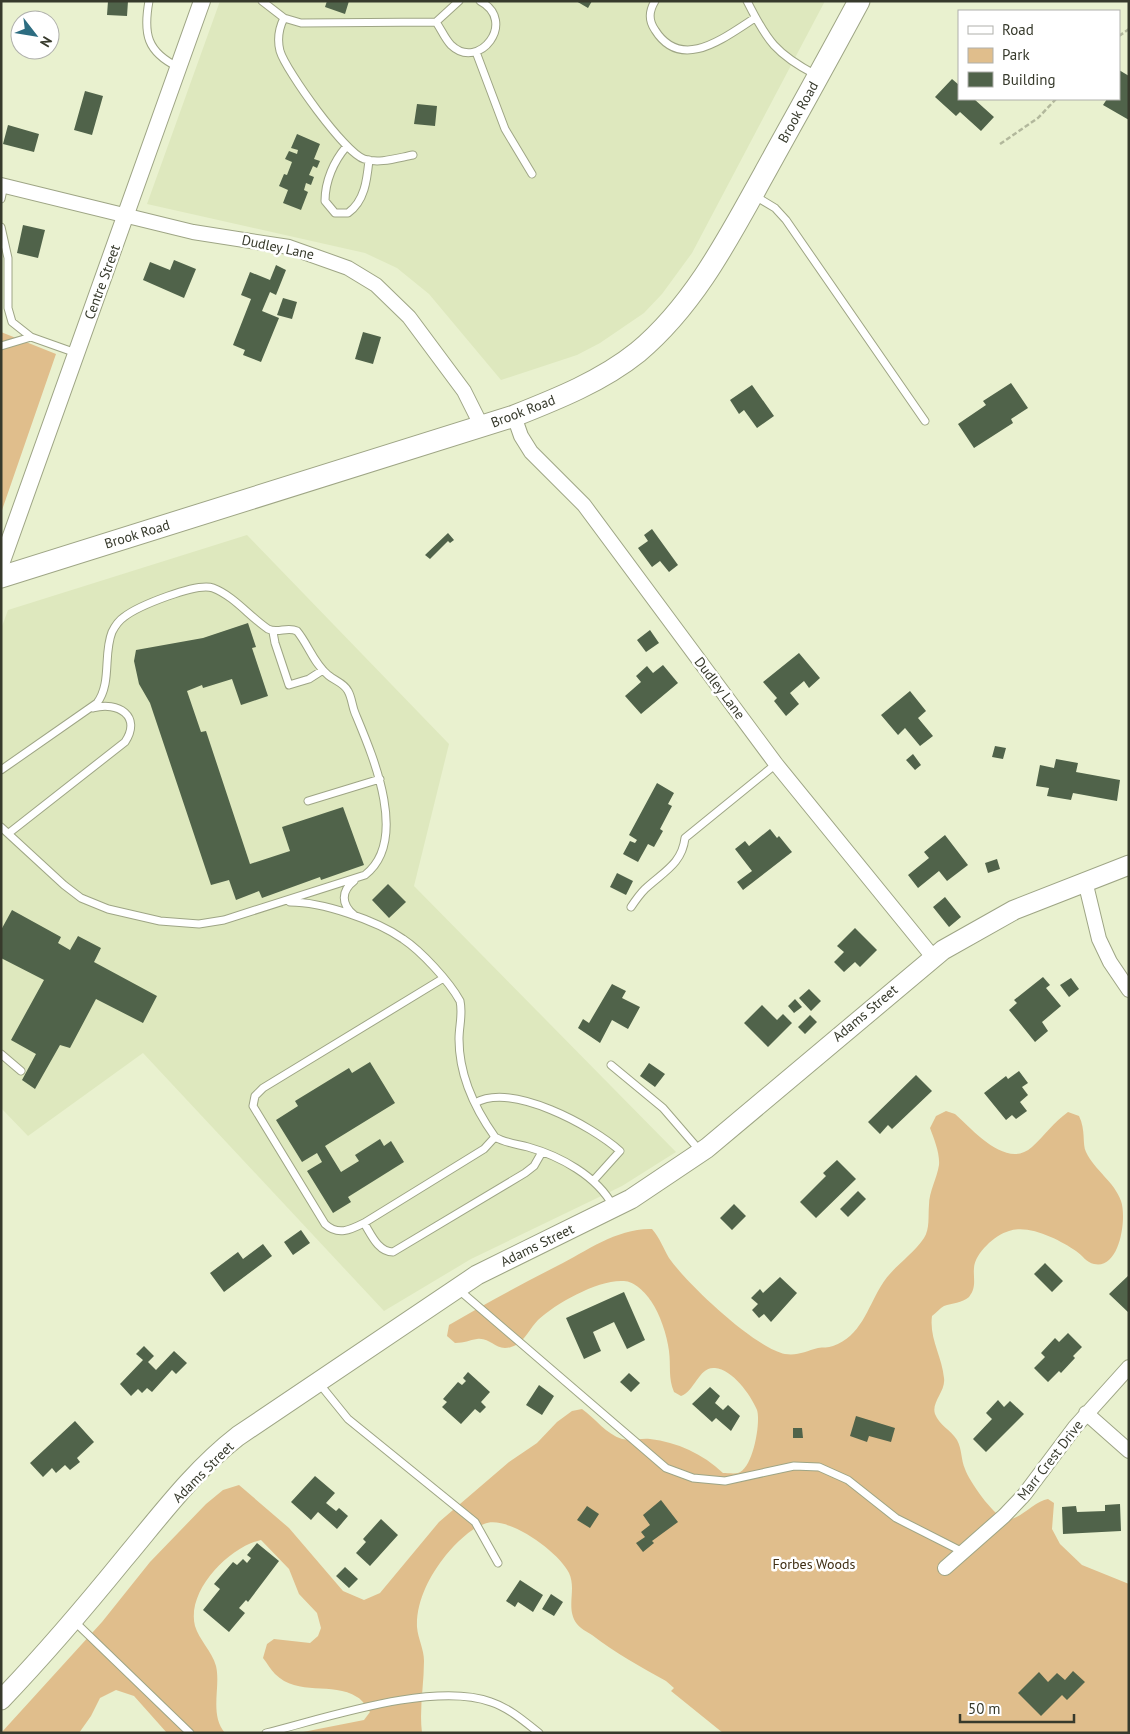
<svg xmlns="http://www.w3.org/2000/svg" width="1130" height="1734" font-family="'PT Sans',sans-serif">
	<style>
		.built { fill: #dee8be }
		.green { fill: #e0be8c }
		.building { fill: #50634a }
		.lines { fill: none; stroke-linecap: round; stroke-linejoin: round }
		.service-casing { stroke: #9ea585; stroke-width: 9 }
		.minor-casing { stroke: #9ea585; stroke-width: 16 }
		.tertiary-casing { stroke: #9ea585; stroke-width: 18 }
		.secondary-casing { stroke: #9ea585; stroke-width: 21 }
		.primary-casing { stroke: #9ea585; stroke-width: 23 }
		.path { stroke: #b2b89c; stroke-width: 2.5; stroke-dasharray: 5 2.5; stroke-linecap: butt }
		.service { stroke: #fff; stroke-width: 7 }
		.minor { stroke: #fff; stroke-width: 14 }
		.tertiary { stroke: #fff; stroke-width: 16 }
		.secondary { stroke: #fff; stroke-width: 19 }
		.primary { stroke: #fff; stroke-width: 21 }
		.labels { text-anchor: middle; stroke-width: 5; stroke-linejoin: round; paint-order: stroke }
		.street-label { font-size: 14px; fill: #373a2c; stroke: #fff }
		.park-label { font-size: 14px; fill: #402f15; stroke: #fff }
	</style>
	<rect width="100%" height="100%" fill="#e9f1cf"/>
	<!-- built -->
	<path class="built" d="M220 1H825L692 253 662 294 644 313 600 343 577 355 501 380 429 294 397 268 365 253 147 204Z
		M247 535 449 744 414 886 676 1152 622 1186 471 1259 384 1311 143 1053 28 1136 1 1108V629L8 610Z"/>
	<!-- green -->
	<path class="green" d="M1 332 56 354 1 513Z
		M946 1111 955 1114C973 1130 1007 1170 1032 1147 1045 1135 1054 1122 1068 1112L1079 1116C1086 1130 1082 1144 1086 1152 1095 1171 1114 1181 1121 1201 1127 1218 1120 1270 1094 1264 1087 1263 1082 1255 1076 1251 1060 1240 1029 1224 1009 1231 995 1235 975 1253 974 1268 973 1278 977 1287 969 1297 962 1303 952 1303 944 1306 940 1308 936 1313 932 1316 929 1338 942 1356 944 1378 946 1391 931 1402 935 1414 939 1425 951 1430 957 1440 962 1449 961 1460 965 1469 969 1481 993 1515 1005 1519 1017 1523 1034 1501 1048 1499L1054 1503 1052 1529 1060 1544 1082 1565 1129 1584V1733H723L671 1691 674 1688 666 1681C641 1667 615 1653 592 1635 587 1632 580 1628 577 1624 565 1608 577 1590 569 1573 559 1552 507 1514 484 1524 470 1529 456 1543 446 1555 430 1575 416 1601 417 1627 418 1639 424 1649 424 1661 424 1685 419 1709 422 1733H298L364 1720 370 1712C366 1707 363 1700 357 1697 332 1681 298 1697 275 1674 271 1670 267 1663 263 1658L267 1644 274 1639 310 1643 318 1636 321 1628 317 1613 299 1594 289 1569 261 1540C229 1547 186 1591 195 1626 199 1640 212 1651 216 1666 221 1687 209 1714 225 1733H167L134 1696 116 1690 100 1698 91 1716 79 1733H1L102 1622 150 1562 206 1504 223 1490 239 1485 289 1528 343 1591 364 1600 380 1593 439 1522 509 1462 537 1443 557 1422 572 1411 582 1409C596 1419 606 1434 622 1439 631 1441 641 1438 650 1439 677 1442 703 1454 723 1473 727 1473 734 1474 738 1473 753 1469 761 1422 757 1410 751 1395 732 1369 715 1368 699 1366 695 1391 681 1396L674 1392C668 1378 671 1366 669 1351 667 1335 660 1314 651 1301 646 1293 634 1281 624 1281 599 1279 556 1303 538 1320 531 1327 524 1341 516 1345 496 1355 493 1337 477 1339 469 1340 465 1343 455 1343L447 1336 449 1325C485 1304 520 1285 557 1266 587 1251 617 1228 652 1229 660 1238 663 1248 669 1258 687 1284 755 1348 785 1354 798 1356 806 1351 818 1348 823 1347 828 1348 833 1346 861 1336 867 1309 881 1286 892 1267 912 1256 924 1238 930 1229 928 1216 929 1205 929 1192 937 1178 939 1165 940 1153 934 1139 930 1128L936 1116Z"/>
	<!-- building -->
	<path class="building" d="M108 1H128L127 16 107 15Z
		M327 1H349L345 14 325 7Z
		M576 1H592L588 8Z
		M1119 70 1129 76V120L1103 105 1107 99H1119Z
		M952 79 959 85V99H974L994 117 981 131 960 112 956 116 935 97Z
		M85 91 103 96 92 135 74 130Z
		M417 104 437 106 435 126 414 124Z
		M8 125 39 134 34 152 3 144Z
		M297 134 320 144 314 159 320 161 317 168 313 166 309 175 314 177 311 185 306 183 304 190 308 192 301 210 283 203 288 190 279 186 284 174 287 175 292 162 285 159 289 151 297 154 298 150 291 148Z
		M23 225 45 230 38 258 17 253Z
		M174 260 196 269 184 298 143 280 150 262 170 270Z
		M276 265 286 270 276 295 270 292 262 311 279 318 261 362 243 355 245 350 233 345 251 299 241 295 250 272 270 280Z
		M283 298 297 302 292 319 277 315Z
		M363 332 381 337 373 364 355 359Z
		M1011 383 1028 408 1011 419 1013 423 974 448 958 424 986 405 983 401Z
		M752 385 774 416 757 428 744 410 739 414 730 400Z
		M652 529 678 565 669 572 660 561 652 567 638 548 648 541 644 535Z
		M448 533 454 540 450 543 448 541 430 559 425 555Z
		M248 623 256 647 252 648 268 696 241 705 232 679 203 688 202 685 187 691 201 732 206 731 250 864 290 851 282 827 343 807 364 865 321 880 320 877 262 898 259 891 236 900 229 880 211 885 150 703 139 684 134 661 136 650 203 638Z
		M650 630 659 643 646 652 637 640Z
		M799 653 820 678 809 688 804 681 790 693 799 704 786 716 774 701 777 698 763 682Z
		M663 665 678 683 641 714 625 696 641 682 636 676 647 666 653 673Z
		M910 691 926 711 918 718 933 736 920 746 905 728 898 735 881 715Z
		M995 746 1006 748 1003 759 992 757Z
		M913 754 921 765 915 770 906 760Z
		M1056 759 1078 763 1076 772 1120 780 1117 801 1073 793 1071 800 1047 796 1049 788 1036 786 1040 765 1054 768Z
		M657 783 674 793 668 804 672 806 660 829 663 831 654 847 648 844 638 862 623 854 630 841 635 843 637 840 629 835Z
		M770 829 777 838 779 836 792 852 743 890 737 882 752 871 735 849 745 841 749 846Z
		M945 835 968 865 947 881 939 871 918 888 908 875 929 858 924 852Z
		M997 859 1000 869 988 873 985 863Z
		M617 873 633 881 626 895 610 887Z
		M388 884 406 902 389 918 372 900Z
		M945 897 961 917 949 927 933 907Z
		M12 910 61 937 58 943 70 950 78 936 101 948 94 962 157 996 143 1023 96 999 70 1048 60 1045 35 1089 22 1080 36 1054 11 1040 44 980 1 958V930Z
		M855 928 877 950 860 967 855 962 844 972 834 962 844 952 837 946Z
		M1043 977 1050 985 1046 988 1061 1006 1042 1022 1048 1031 1035 1042 1009 1010 1017 1003 1014 1000Z
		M1071 978 1079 989 1069 997 1060 985Z
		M612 984 626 991 622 998 640 1007 628 1029 612 1020 600 1043 578 1028 583 1019 589 1023Z
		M809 989 821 1001 811 1011 799 998Z
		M795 999 802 1007 794 1013 788 1006Z
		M762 1005 777 1020 783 1014 792 1023 768 1047 744 1023Z
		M810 1015 817 1022 805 1034 798 1027Z
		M370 1062 395 1103 325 1146 341 1172 359 1161 355 1155 380 1139 384 1146 391 1141 404 1162 348 1197 351 1202 333 1213 307 1171 322 1162 317 1153 302 1162 276 1120 298 1106 295 1101 349 1068 352 1073Z
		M649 1063 665 1074 655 1087 640 1076Z
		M1019 1071 1028 1083 1022 1087 1028 1095 1020 1102 1027 1111 1016 1119 1012 1115 1006 1120 984 1093 1006 1076 1008 1079Z
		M916 1075 932 1091 892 1129 888 1125 880 1134 868 1122Z
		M837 1160 856 1179 816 1218 800 1202 826 1176 823 1173Z
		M858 1191 866 1199 848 1217 840 1209Z
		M734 1204 746 1216 732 1230 720 1218Z
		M301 1230 310 1243 293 1255 284 1242Z
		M263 1244 272 1256 224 1292 210 1273 238 1252 243 1259Z
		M1045 1263 1063 1281 1052 1292 1034 1274Z
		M1129 1275V1313L1109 1294Z
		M780 1277 797 1293 771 1322 764 1314 759 1318 752 1310 758 1304 751 1298 760 1289 763 1293Z
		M624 1292 645 1340 627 1349 614 1322 593 1332 601 1351 584 1359 566 1318Z
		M1068 1333 1082 1347 1073 1356 1075 1358 1061 1373 1059 1371 1048 1382 1034 1368 1045 1357 1041 1353 1055 1338 1059 1342Z
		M144 1346 154 1356 148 1362 156 1370 174 1351 187 1363 176 1374 172 1370 152 1392 147 1388 142 1393 138 1389 131 1396 120 1384 143 1360 136 1354Z
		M468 1372 490 1392 481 1402 486 1407 480 1413 475 1409 461 1424 442 1407 447 1402 443 1399 458 1382 462 1385 466 1381 463 1378Z
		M629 1373 640 1383 631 1392 620 1382Z
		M539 1385 554 1396 542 1415 526 1405Z
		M710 1387 720 1396 715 1403 723 1410 728 1405 740 1416 731 1431 716 1418 712 1422 692 1404Z
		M998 1400 1004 1407 1010 1401 1024 1414 986 1452 973 1439 992 1419 986 1413Z
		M856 1416 895 1428 891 1442 869 1436 867 1442 850 1436Z
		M75 1421 94 1442 77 1458 80 1462 70 1470 65 1465 56 1473 52 1468 43 1477 30 1463Z
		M793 1428H802L803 1438H793Z
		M315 1476 335 1493 326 1503 336 1511 339 1508 348 1516 337 1529 318 1512 311 1520 291 1502Z
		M661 1500 678 1522 652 1541 654 1543 643 1552 636 1543 645 1537 641 1532 650 1525 643 1515Z
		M1120 1504 1121 1531 1063 1534 1062 1507 1076 1506 1077 1512 1105 1511V1505Z
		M587 1506 599 1514 590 1528 577 1520Z
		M381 1519 398 1535 370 1566 356 1553 366 1542 363 1539Z
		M257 1543 279 1561 248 1602 246 1600 239 1608 245 1613 229 1632 203 1610 220 1589 214 1584 233 1562 237 1565 243 1559 247 1563 251 1558 247 1555Z
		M345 1567 358 1579 349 1588 336 1576Z
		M520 1580 543 1595 533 1612 518 1602 515 1607 506 1601Z
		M551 1594 563 1602 554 1616 542 1609Z
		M1073 1671 1085 1682 1067 1700 1062 1695 1041 1716 1018 1693 1039 1672 1048 1682 1057 1673 1065 1680Z"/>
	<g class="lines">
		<!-- service casing -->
		<g class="service-casing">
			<path id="service" d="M149 1C143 34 147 52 178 67
				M262 1 284 18 301 23 436 22 459 1
				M655 1C649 11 648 20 655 30 682 73 726 36 755 18
				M747 1C767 41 776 54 816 75
				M284 18C279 28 277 39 280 51 286 71 345 153 364 159 379 164 397 158 413 155
				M436 22C441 29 445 39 451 45 479 72 518 21 480 1
				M476 52 505 129 532 174
				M346 147C334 161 325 181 325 201L335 213H348C365 201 367 179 369 160
				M755 196 775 208 786 220 925 421
				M1 199 4 185
				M1 227 8 258V308L12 322 31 337 76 353
				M1 346 31 337
				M273 632 275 643 289 685 309 679 323 670
				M1 770 97 703C112 683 103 654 112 632 115 626 118 621 124 617 138 606 197 582 213 588 234 596 250 617 268 629 278 634 287 626 297 631 308 644 314 664 328 675 335 681 344 683 348 691 352 698 352 706 355 713 372 754 410 840 365 875L224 920 199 924 160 921 108 909 81 898 64 885 1 827
				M308 801 380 779
				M9 833 125 742C142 716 118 701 93 708
				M290 902C322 902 376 920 403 939 421 951 449 981 460 1001 463 1014 459 1026 459 1039 459 1074 475 1109 495 1137 505 1143 517 1144 528 1147 560 1156 597 1176 613 1206
				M631 907C635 901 640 894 645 889 663 872 682 864 685 838L776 764
				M354 915C341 904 341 891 354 881
				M442 979 263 1088 255 1096 253 1106 325 1224C338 1236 350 1230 364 1223L484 1149 495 1137
				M1 1054 21 1071
				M611 1065 663 1108 701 1152
				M475 1103C512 1082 592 1126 620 1151L593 1181
				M364 1223C371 1234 378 1252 393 1252L525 1173 534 1166 542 1152
				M459 1290 666 1468 693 1478 725 1481 794 1466 819 1467 848 1480 896 1518 963 1552
				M318 1382 348 1419 475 1522 498 1563
				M74 1621 190 1733
				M266 1733C326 1718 434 1681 491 1702 509 1708 524 1721 539 1733"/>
		</g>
		<!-- minor casing -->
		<g class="minor-casing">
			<path id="minor" d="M1 185 193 232 289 247 348 268 376 285 409 317 464 391 482 427
				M514 416 521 436 531 452 584 505 776 764 933 957
				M1085 881 1099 939 1110 962 1129 990
				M1086 1413 1129 1451
				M945 1568 1004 1516 1024 1495 1075 1427 1129 1367"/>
		</g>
		<!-- tertiary casing -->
		<g class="tertiary-casing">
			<path id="tertiary" d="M1 564 202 1"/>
		</g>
		<!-- secondary casing -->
		<g class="secondary-casing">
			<path id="secondary" d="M1 1700C44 1655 85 1607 124 1559 160 1516 194 1470 238 1436L477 1275 631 1199 707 1148 943 950 1014 910 1129 865"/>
		</g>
		<!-- primary casing -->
		<g class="primary-casing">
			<path id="primary" d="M1 577 514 416C557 399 602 381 638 352 695 304 729 237 764 174 796 116 828 59 859 1"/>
		</g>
		<!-- path -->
		<path class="path" d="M1119 36 1129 29
			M1000 144 1038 118 1056 99"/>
		<!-- service -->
		<use href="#service" class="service"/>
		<!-- minor -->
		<use href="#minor" class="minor"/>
		<!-- tertiary -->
		<use href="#tertiary" class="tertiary"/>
		<!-- secondary -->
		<use href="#secondary" class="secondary"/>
		<!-- primary -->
		<use href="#primary" class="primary"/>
	</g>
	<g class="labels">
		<!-- street labels -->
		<g class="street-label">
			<text transform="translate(798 112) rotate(-61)" y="5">Brook Road</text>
			<text transform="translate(278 247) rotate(12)" y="5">Dudley Lane</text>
			<text transform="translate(102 282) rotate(-70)" y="5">Centre Street</text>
			<text transform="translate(523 411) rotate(-21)" y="5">Brook Road</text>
			<text transform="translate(137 534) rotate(-17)" y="5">Brook Road</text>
			<text transform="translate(720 688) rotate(53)" y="5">Dudley Lane</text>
			<text transform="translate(865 1013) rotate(-40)" y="5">Adams Street</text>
			<text transform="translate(537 1245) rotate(-26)" y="5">Adams Street</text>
			<text transform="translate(1050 1460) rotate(-52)" y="5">Marr Crest Drive</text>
			<text transform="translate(203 1472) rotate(-45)" y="5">Adams Street</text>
		</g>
		<!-- park labels -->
		<g class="park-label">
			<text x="814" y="1569">Forbes Woods</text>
		</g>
	</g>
	<!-- border -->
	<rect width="1130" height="1734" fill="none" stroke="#373a2c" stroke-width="5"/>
	<!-- legend -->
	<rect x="958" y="10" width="162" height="90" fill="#ffffff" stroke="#afb0ab"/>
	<rect x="968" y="26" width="25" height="8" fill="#ffffff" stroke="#afb0ab"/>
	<text x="1002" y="35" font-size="15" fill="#373a2c">Road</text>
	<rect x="968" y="48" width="25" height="15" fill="#e0be8c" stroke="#afb0ab"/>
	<text x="1002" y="60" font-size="15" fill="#373a2c">Park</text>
	<rect x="968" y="72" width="25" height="15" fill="#50634a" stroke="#afb0ab"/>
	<text x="1002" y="85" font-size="15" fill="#373a2c">Building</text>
	<!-- north arrow -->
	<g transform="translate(35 35) rotate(121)"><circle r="24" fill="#ffffff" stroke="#afb0ab"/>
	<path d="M0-4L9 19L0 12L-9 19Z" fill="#2d6d81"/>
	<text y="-8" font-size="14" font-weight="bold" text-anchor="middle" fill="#373a2c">N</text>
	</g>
	<!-- scale -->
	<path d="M960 1714v8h114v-8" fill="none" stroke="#373a2c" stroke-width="2.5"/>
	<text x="968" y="1714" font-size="15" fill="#373a2c" stroke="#ffffff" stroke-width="4" paint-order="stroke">50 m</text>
</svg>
